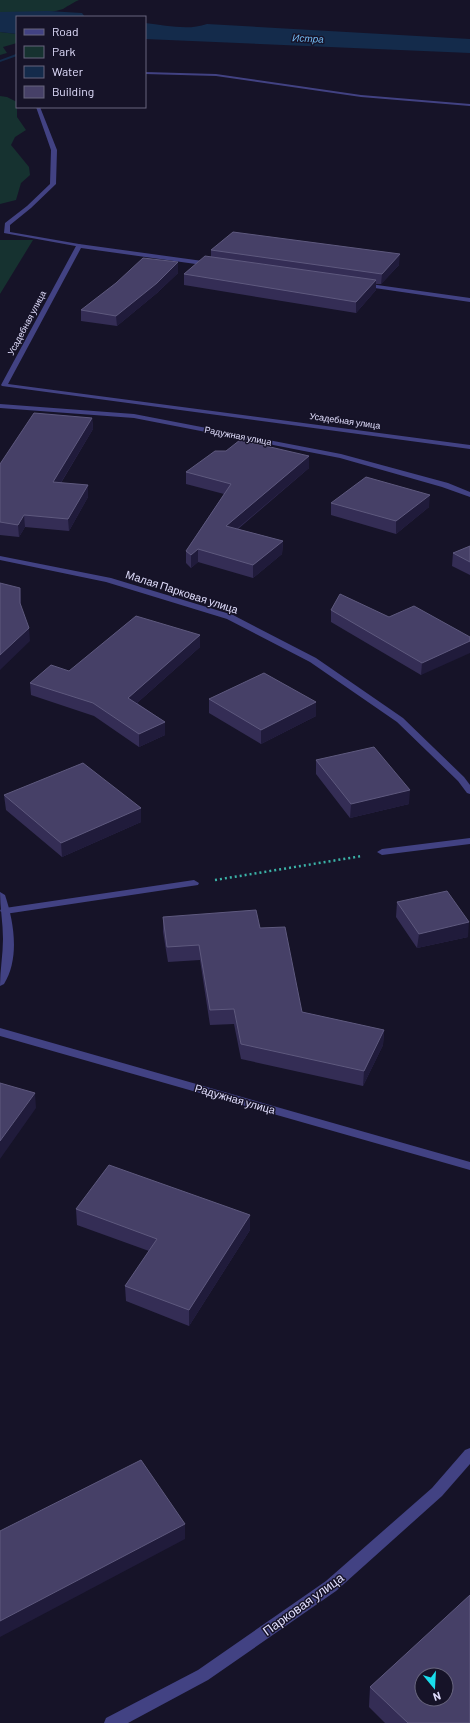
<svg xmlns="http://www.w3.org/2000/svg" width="470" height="1723" font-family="Barlow,sans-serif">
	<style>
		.green { fill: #163230 }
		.water { fill: #142b4b }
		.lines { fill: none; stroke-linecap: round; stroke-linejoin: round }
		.stream { fill: #142b4b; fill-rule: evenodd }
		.path { stroke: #3bb2a7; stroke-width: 2.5; stroke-dasharray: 2 3; stroke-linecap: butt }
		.lane { fill: #424283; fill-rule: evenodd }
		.street { fill: #424283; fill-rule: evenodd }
		.wall { fill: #342d55 }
		.shaded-wall { fill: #201b3b }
		.building { fill: #464067; stroke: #5e597e; fill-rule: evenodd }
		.labels { text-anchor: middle; stroke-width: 3; stroke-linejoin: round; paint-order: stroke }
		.far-street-label { font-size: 9px; fill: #e0ddfc; stroke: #161328 }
		.far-water-label { font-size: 10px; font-style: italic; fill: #74bcf3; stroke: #161328 }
		.street-label { font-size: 11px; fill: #e0ddfc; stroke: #161328 }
		.near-street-label { font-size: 13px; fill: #e0ddfc; stroke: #161328 }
	</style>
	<rect width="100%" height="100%" fill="#161328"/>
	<!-- green -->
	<path class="green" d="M0 0H79C74 2 68 6 63 9 47 15 17 13 0 12Z
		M0 32 17 34V43L3 47 7 53 0 55Z
		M0 96 7 97 17 102V117L26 130 15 137 11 145 29 167 30 175 21 183 16 200 0 204Z
		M0 240H33L0 294Z"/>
	<!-- water -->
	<path class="water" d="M48 11 82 13 85 17H17V34L0 32V12Z
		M145 23C166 25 187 31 207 24L470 39V53L145 39Z"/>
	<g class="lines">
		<!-- stream -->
		<path class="stream" d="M16 54H17V56L0 62V60Z"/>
		<!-- path -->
		<path class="path" d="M215 880 362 856"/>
		<!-- lane -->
		<path class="lane" d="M145 72 216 74 361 95 470 104V106L361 97 216 76 145 74Z
			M36 107H40L57 150 56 184 31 208 10 225V232L79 244 81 245V247L4 233 5 223 27 206 50 184 51 150Z
			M470 838V844L382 855 377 852 382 849Z
			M194 880 199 883 198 885 5 914 0 911 1 909 5 908Z"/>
		<!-- street -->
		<path class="street" d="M79 244 210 262 213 264 210 266 81 248 8 384 470 445V449L2 386 1 385 76 246Z
			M363 283 470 298V302L361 286V284Z
			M0 404 134 414 341 454 448 483 470 492V497L442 487 340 458 134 418 0 408Z
			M0 556 111 578 233 615 316 658 403 718 464 777 470 785V794L467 793 458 781 397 722 310 662 227 619 106 582 0 560Z
			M0 892 5 895C14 922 20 958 4 984L0 986C0 970 3 954 3 939 3 923 0 908 0 892Z
			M0 1028 470 1162V1170L0 1036Z
			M470 1448V1464L442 1496 336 1591 208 1680 128 1723H104L106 1718 198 1670 326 1581 432 1488 465 1450Z"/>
	</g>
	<!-- wall -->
	<path class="wall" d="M211 250 399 265 381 284H376V290L356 313 184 285V274L211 257Z
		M178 262V273L157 293 117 326 81 321V310Z
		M92 418 93 429 61 483 88 485V497L69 531 25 527 19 537 0 535V464Z
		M226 451 309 468 238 529 283 541 282 554 253 578 198 562 191 568 186 563V551L224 494 186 484V472Z
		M331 503 429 507 396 534 331 515Z
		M470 546V575L452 566 453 553Z
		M331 610 389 617 470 637 421 675 331 622Z
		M200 635V647L137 703 165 722V735L139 747 94 716 31 695 30 683 69 671Z
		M209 699 316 716 261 744 209 713Z
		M316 760 409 804 350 818 316 774Z
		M4 795 141 822 62 857 6 810Z
		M397 902 468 937 417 948 396 917Z
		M163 917 260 928 302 1012 384 1030 383 1045 363 1086 241 1059 234 1024 210 1025 200 960 168 962 163 932Z
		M76 1209 250 1230 189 1326 126 1301 125 1286 149 1251 77 1225Z
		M370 1687 470 1723H385L369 1707Z"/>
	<!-- shaded-wall -->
	<path class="shaded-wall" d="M400 254 399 265 381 284 382 274Z
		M178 262V273L157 293 117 326 116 316Z
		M376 280V290L356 313V302Z
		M92 418 93 429 54 494 53 482Z
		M309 456V468L226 538V526Z
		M88 485V497L69 531 68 519Z
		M430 495 429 507 396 534V521Z
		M24 515 25 527 19 537 18 525Z
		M283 541 282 554 253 578V565Z
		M198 549V562L191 568V555Z
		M20 588 21 601V616L20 603Z
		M29 628 30 641 0 670V655Z
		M200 635V647L129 710 128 698Z
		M470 641V653L421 675 422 663Z
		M316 702V716L261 744V730Z
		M165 722V735L139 747V734Z
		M410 790 409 804 350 818 351 804Z
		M141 808V822L62 857 61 843Z
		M469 922 468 937 417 948 419 934Z
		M384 1030 383 1045 363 1086 364 1071Z
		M35 1093 36 1108 0 1159V1141Z
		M250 1215V1230L189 1326V1310Z
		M185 1524V1539L0 1637V1621Z"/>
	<!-- building -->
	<path class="building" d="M233 232 400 254 382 274 211 250Z
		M205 256 376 280 356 302 184 274Z
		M143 258 178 262 157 283 116 316 81 310 116 283Z
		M34 413 92 418 53 482 88 485 68 519 24 515 18 525 0 522V464Z
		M240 440 309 456 226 526 283 541 253 565 198 549 191 555 186 551 231 484 186 472 215 451H226Z
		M366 477 430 495 396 521 331 503Z
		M470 546V562L453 553Z
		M0 583 20 588V603L29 628 0 655Z
		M340 594 389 617 414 606 470 637V641L422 663 331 610Z
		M136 616 200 635 128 698 165 722 139 734 93 703 30 683 51 665 69 671Z
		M264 673 316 702 261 730 209 699Z
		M374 747 410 790 351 804 316 760Z
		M83 763 141 808 61 843 4 795Z
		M447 891 469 922 419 934 397 902Z
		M256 910 260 928 285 927 302 1012 384 1030 364 1071 241 1044 234 1009 210 1010 199 945 167 947 163 917Z
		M0 1083 35 1093 0 1141Z
		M109 1165 250 1215 189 1310 125 1286 157 1239 76 1209Z
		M141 1460 185 1524 0 1621V1531Z
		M470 1595V1723H408L370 1687ZM422 1675H446V1699H422Z"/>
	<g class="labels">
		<!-- far-street labels -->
		<g class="far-street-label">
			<text transform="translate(27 323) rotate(-62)" y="3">Усадебная улица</text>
			<text transform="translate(345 421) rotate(8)" y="3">Усадебная улица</text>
			<text transform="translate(238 436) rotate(11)" y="3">Радужная улица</text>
		</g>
		<!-- far-water labels -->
		<g class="far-water-label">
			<text transform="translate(308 38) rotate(3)" y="4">Истра</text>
		</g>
		<!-- street labels -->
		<g class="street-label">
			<text transform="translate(182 592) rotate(18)" y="4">Малая Парковая улица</text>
			<text transform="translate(235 1099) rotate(16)" y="4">Радужная улица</text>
		</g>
		<!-- near-street labels -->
		<g class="near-street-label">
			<text transform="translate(303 1604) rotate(-36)" y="5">Парковая улица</text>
		</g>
	</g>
	<!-- legend -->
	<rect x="16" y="16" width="130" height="92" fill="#161328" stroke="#67647d"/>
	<rect x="24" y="29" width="20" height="6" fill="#424283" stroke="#67647d"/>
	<text x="52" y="36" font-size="12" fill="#e0ddfc">Road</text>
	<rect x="24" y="46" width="20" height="12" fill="#163230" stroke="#67647d"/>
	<text x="52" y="56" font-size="12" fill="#e0ddfc">Park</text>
	<rect x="24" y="66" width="20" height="12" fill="#142b4b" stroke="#67647d"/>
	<text x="52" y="76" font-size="12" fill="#e0ddfc">Water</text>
	<rect x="24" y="86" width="20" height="12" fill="#464067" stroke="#67647d"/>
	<text x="52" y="96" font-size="12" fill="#e0ddfc">Building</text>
	<!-- north arrow -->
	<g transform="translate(434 1687) rotate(162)"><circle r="19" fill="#161328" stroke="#67647d"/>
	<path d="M0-3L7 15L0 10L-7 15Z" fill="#19deec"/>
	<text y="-6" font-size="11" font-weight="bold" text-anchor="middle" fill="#e0ddfc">N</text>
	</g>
</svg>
